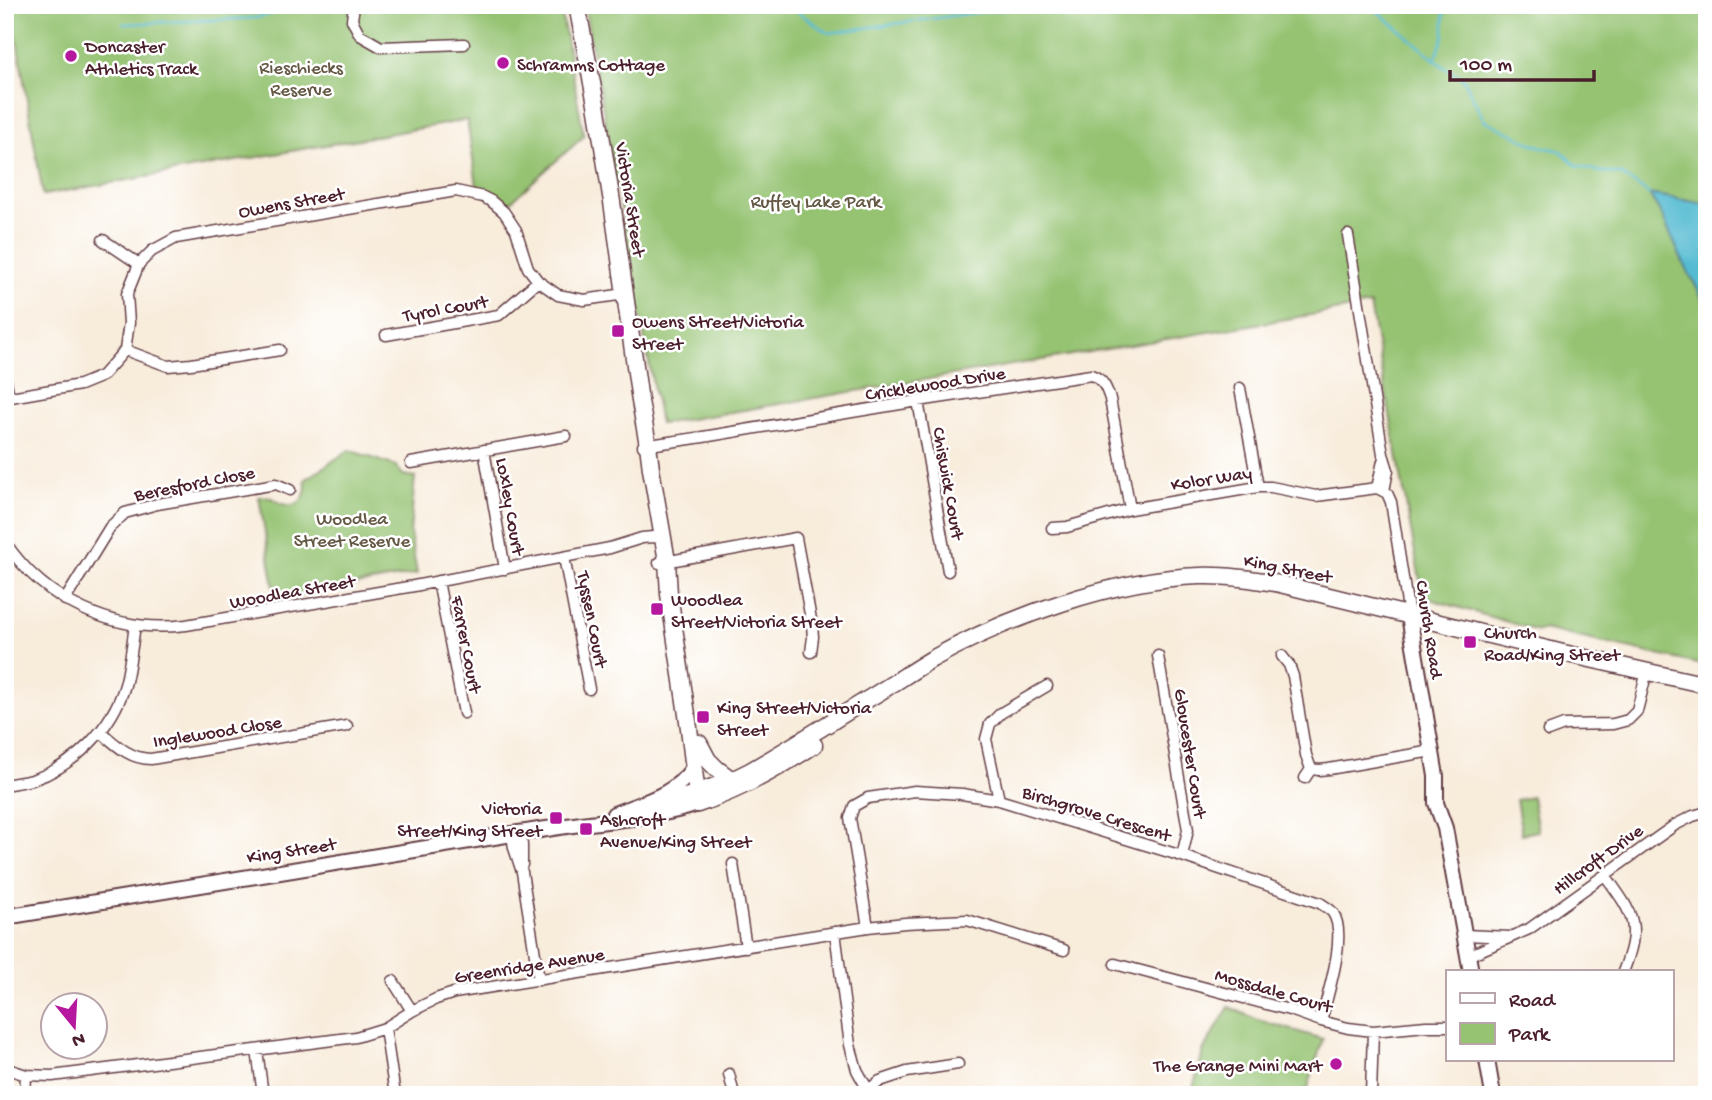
<svg xmlns="http://www.w3.org/2000/svg" width="1712" height="1100" font-family="'Gochi Hand',sans-serif">
	<style>
		.green { fill: #95c372; stroke: #70714e; stroke-width: 2 }
		.water { fill: #54bbd2; stroke: #4f6d7e; stroke-width: 2 }
		.lines { fill: none; stroke-linecap: round; stroke-linejoin: round }
		.stream { stroke: #54bbd2; stroke-width: 2.5 }
		.street-casing { stroke: #643e45; stroke-width: 13 }
		.secondary-casing { stroke: #643e45; stroke-width: 18 }
		.primary-casing { stroke: #643e45; stroke-width: 19 }
		.street { stroke: #fff; stroke-width: 10 }
		.secondary { stroke: #fff; stroke-width: 14 }
		.primary { stroke: #fff; stroke-width: 16 }
		.poi-dot { fill: #b5179e; stroke: #fff; stroke-width: 2.5 }
		.labels { text-anchor: middle; stroke-width: 5; stroke-linejoin: round; paint-order: stroke }
		.poi-label { font-size: 19px; fill: #4a1f2b; stroke: #fff; text-anchor: start }
		.park-label { font-size: 19px; fill: #645844; stroke: #fff }
		.street-label { font-size: 19px; fill: #4a1f2b; stroke: #fff }
	</style>
	<rect width="100%" height="100%" fill="#fff"/>
	<filter id="ink" filterUnits="userSpaceOnUse"><feTurbulence type="fractalNoise" baseFrequency=".0143" numOctaves="2"/><feDisplacementMap in="SourceGraphic" scale="14" xChannelSelector="R" yChannelSelector="G"/><feConvolveMatrix kernelMatrix="1 2 1 2 8 2 1 2 1" color-interpolation-filters="sRGB"/></filter>
	<filter id="wash" filterUnits="userSpaceOnUse"><feTurbulence type="fractalNoise" baseFrequency=".00686" numOctaves="4" result="noise"/><feDisplacementMap in="SourceGraphic" scale="28" xChannelSelector="R" yChannelSelector="G"/><feGaussianBlur stdDeviation="1.57" result="paint"/><feColorMatrix in="noise" values="0 0 0 0 0 0 0 0 0 0 0 0 0 0 0 0 0 1.4 0 .05"/><feComposite in="paint" operator="in"/></filter>
	<g filter="url(#wash)">
		<rect width="100%" height="100%" fill="#f8ecdb"/>
		<!-- green -->
		<path class="green" d="M11 5H560L584 136 507 205 477 186 467 120 43 195Z
			M584 5H1707V666L1543 629 1538 631 1423 597 1370 305 660 424Z
			M349 450 396 466 403 475 415 477 410 533 417 574 276 599 259 497C276 495 275 504 288 505 303 506 308 492 305 480Z
			M1532 797 1538 831 1522 834 1516 800Z
			M1229 1007 1258 1020 1323 1039 1308 1088 1300 1095H1191L1204 1049Z"/>
		<!-- water -->
		<path class="water" d="M1649 194 1707 204V307L1681 258 1661 213Z"/>
		<g class="lines">
			<!-- stream -->
			<path class="stream" d="M787 5 829 33 1031 5
				M1370 5 1444 67 1463 78 1484 120 1535 145 1561 151 1576 165 1597 171 1622 175 1649 194
				M123 24 256 18 304 5
				M1435 60 1444 35V5"/>
		</g>
	</g>
	<g filter="url(#ink)">
		<g class="lines">
			<!-- street casing -->
			<g class="street-casing">
				<path id="street" d="M354 5 352 20 360 35 381 47 464 44
					M1348 235 1383 454 1388 470 1384 491
					M103 240 139 264
					M386 335 499 315 538 281
					M125 350 168 366 191 364 280 350
					M5 376 9 397
					M1240 388 1258 487
					M5 398 80 385 102 376 125 350 129 323 127 294 139 264 152 251 176 238 456 191 483 197 491 201 504 212 516 230 528 268 538 281 558 295 584 300 625 294
					M918 401 948 571
					M643 446 703 437 918 401 1091 375C1103 379 1106 387 1110 399L1130 509
					M484 450 505 569
					M411 463 566 436
					M1377 488 1383 461
					M1052 528 1067 527 1130 509 1258 487H1271L1316 496 1377 488 1387 493 1391 502 1409 616
					M5 542C45 602 115 634 186 625L414 586 610 548 642 538 653 537 663 538
					M564 557 589 689
					M659 563 796 538 812 625 813 637 811 652
					M438 581 464 713
					M65 600 110 527 125 513 157 504 276 484 290 490
					M1158 656 1188 830 1182 856
					M1282 656 1289 665 1293 676 1306 755 1311 769 1319 770 1329 769 1432 751
					M1548 731 1564 725 1613 724 1628 720 1637 711 1647 671
					M101 732C116 745 130 759 151 759L347 726
					M1305 778 1311 769
					M5 785C14 783 24 782 32 780 75 766 112 728 125 685 130 666 132 645 135 625
					M999 800 986 739 990 724 1001 713 1047 686
					M521 833 522 846V865
					M512 834 514 848 522 872 539 980
					M733 864 746 947
					M1605 875C1633 914 1642 924 1623 972
					M868 927 850 818 854 806 868 798 915 791 962 794 999 800 1182 856 1320 903C1324 906 1330 909 1333 913 1348 935 1327 996 1321 1021
					M835 932 850 1045 857 1070 868 1090
					M1464 935 1510 937
					M1468 956 1529 929 1675 825 1693 816 1707 812
					M1115 964 1293 1011 1321 1021 1348 1028 1373 1031 1426 1026H1448
					M393 981 412 1011
					M385 1028 395 1095
					M257 1050 263 1095
					M5 1068 26 1075 52 1076 356 1037 385 1028 412 1011 436 999 454 993 868 927 905 923 967 920 1064 950
					M729 1074 734 1095
					M25 1095 26 1075
					M601 1095 616 1093 617 1095
					M862 1095 880 1081 907 1072 958 1064
					M1371 1095 1373 1031"/>
			</g>
			<!-- secondary casing -->
			<g class="secondary-casing">
				<path id="secondary" d="M1409 616 1436 776V803L1445 828 1471 972
					M639 808 696 793
					M614 814C644 802 674 796 693 768
					M5 917 512 834C535 831 558 827 581 824 620 819 660 817 698 804
					M1487 1060 1493 1095"/>
			</g>
			<!-- primary casing -->
			<g class="primary-casing">
				<path id="primary" d="M577 5 596 104 612 202 640 401 648 445 651 469 667 561 669 594 689 728 698 804C740 790 778 769 814 745
					M699 743 708 760 717 769 732 780
					M696 793 732 780 750 771C792 747 832 721 873 696 893 684 912 671 932 659 1005 618 1116 578 1200 576 1227 575 1253 579 1280 584L1563 653 1707 685"/>
			</g>
			<!-- street -->
			<use href="#street" class="street"/>
			<!-- secondary -->
			<use href="#secondary" class="secondary"/>
			<!-- primary -->
			<use href="#primary" class="primary"/>
		</g>
	</g>
	<!-- markers -->
	<g class="poi-dot">
		<circle cx="71" cy="56" r="7"/>
		<circle cx="503" cy="63" r="7"/>
		<rect x="611" y="324" width="14" height="14" rx="3.5"/>
		<rect x="650" y="602" width="14" height="14" rx="3.5"/>
		<rect x="1463" y="635" width="14" height="14" rx="3.5"/>
		<rect x="696" y="710" width="14" height="14" rx="3.5"/>
		<rect x="549" y="811" width="14" height="14" rx="3.5"/>
		<rect x="579" y="822" width="14" height="14" rx="3.5"/>
		<circle cx="1336" cy="1064" r="7"/>
	</g>
	<g class="labels">
		<!-- poi labels -->
		<g class="poi-label">
			<text x="85" y="52">Doncaster<tspan x="85" dy="22">Athletics Track</tspan></text>
			<text x="517" y="70">Schramms Cottage</text>
			<text x="632" y="327">Owens Street/Victoria<tspan x="632" dy="22">Street</tspan></text>
			<text x="671" y="605">Woodlea<tspan x="671" dy="22">Street/Victoria Street</tspan></text>
			<text x="1484" y="638">Church<tspan x="1484" dy="22">Road/King Street</tspan></text>
			<text x="717" y="713">King Street/Victoria<tspan x="717" dy="22">Street</tspan></text>
			<text x="542" y="814" text-anchor="end">Victoria<tspan x="542" dy="22">Street/King Street</tspan></text>
			<text x="600" y="825">Ashcroft<tspan x="600" dy="22">Avenue/King Street</tspan></text>
			<text x="1322" y="1071" text-anchor="end">The Grange Mini Mart</text>
		</g>
		<!-- park labels -->
		<g class="park-label">
			<text x="301" y="73">Rieschiecks<tspan x="301" dy="22">Reserve</tspan></text>
			<text x="816" y="207">Ruffey Lake Park</text>
			<text x="352" y="524">Woodlea<tspan x="352" dy="22">Street Reserve</tspan></text>
		</g>
		<!-- street labels -->
		<g class="street-label">
			<text transform="translate(632 199) rotate(81)" y="7">Victoria Street</text>
			<text transform="translate(291 201) rotate(-10)" y="7">Owens Street</text>
			<text transform="translate(445 307) rotate(-10)" y="7">Tyrol Court</text>
			<text transform="translate(935 382) rotate(-9)" y="7">Cricklewood Drive</text>
			<text transform="translate(1211 477) rotate(-9)" y="7">Kolor Way</text>
			<text transform="translate(194 482) rotate(-11)" y="7">Beresford Close</text>
			<text transform="translate(950 483) rotate(80)" y="7">Chiswick Court</text>
			<text transform="translate(512 506) rotate(80)" y="7">Loxley Court</text>
			<text transform="translate(1288 567) rotate(11)" y="7">King Street</text>
			<text transform="translate(292 590) rotate(-10)" y="7">Woodlea Street</text>
			<text transform="translate(594 619) rotate(79)" y="7">Tyssen Court</text>
			<text transform="translate(1431 629) rotate(81)" y="7">Church Road</text>
			<text transform="translate(468 644) rotate(79)" y="7">Farrer Court</text>
			<text transform="translate(217 730) rotate(-9)" y="7">Inglewood Close</text>
			<text transform="translate(1192 753) rotate(81)" y="7">Gloucester Court</text>
			<text transform="translate(1097 812) rotate(17)" y="7">Birchgrove Crescent</text>
			<text transform="translate(291 849) rotate(-9)" y="7">King Street</text>
			<text transform="translate(1597 858) rotate(-36)" y="7">Hillcroft Drive</text>
			<text transform="translate(529 964) rotate(-9)" y="7">Greenridge Avenue</text>
			<text transform="translate(1274 989) rotate(16)" y="7">Mossdale Court</text>
		</g>
	</g>
	<!-- margin -->
	<rect width="1712" height="1100" fill="none" stroke="#fff" stroke-width="28"/>
	<!-- legend -->
	<rect x="1446" y="970" width="228" height="91" fill="#ffffff" stroke="#b7a5aa" stroke-width="2"/>
	<rect x="1460" y="993" width="35" height="10" fill="#ffffff" stroke="#b7a5aa" stroke-width="2"/>
	<text x="1509" y="1006" font-size="21" fill="#4a1f2b">Road</text>
	<rect x="1460" y="1023" width="35" height="21" fill="#95c372" stroke="#b7a5aa" stroke-width="2"/>
	<text x="1509" y="1040" font-size="21" fill="#4a1f2b">Park</text>
	<!-- north arrow -->
	<g transform="translate(74 1026) rotate(162)"><circle r="33" fill="#ffffff" stroke="#b7a5aa" stroke-width="2"/>
	<path d="M0-5L12 26L0 18L-12 26Z" fill="#b5179e"/>
	<text y="-10" font-size="19" font-weight="bold" text-anchor="middle" fill="#4a1f2b">N</text>
	</g>
	<!-- scale -->
	<path d="M1450 70v10h144v-10" fill="none" stroke="#4a1f2b" stroke-width="3.5"/>
	<text x="1460" y="70" font-size="21" fill="#4a1f2b" stroke="#ffffff" stroke-width="5" paint-order="stroke">100 m</text>
</svg>
